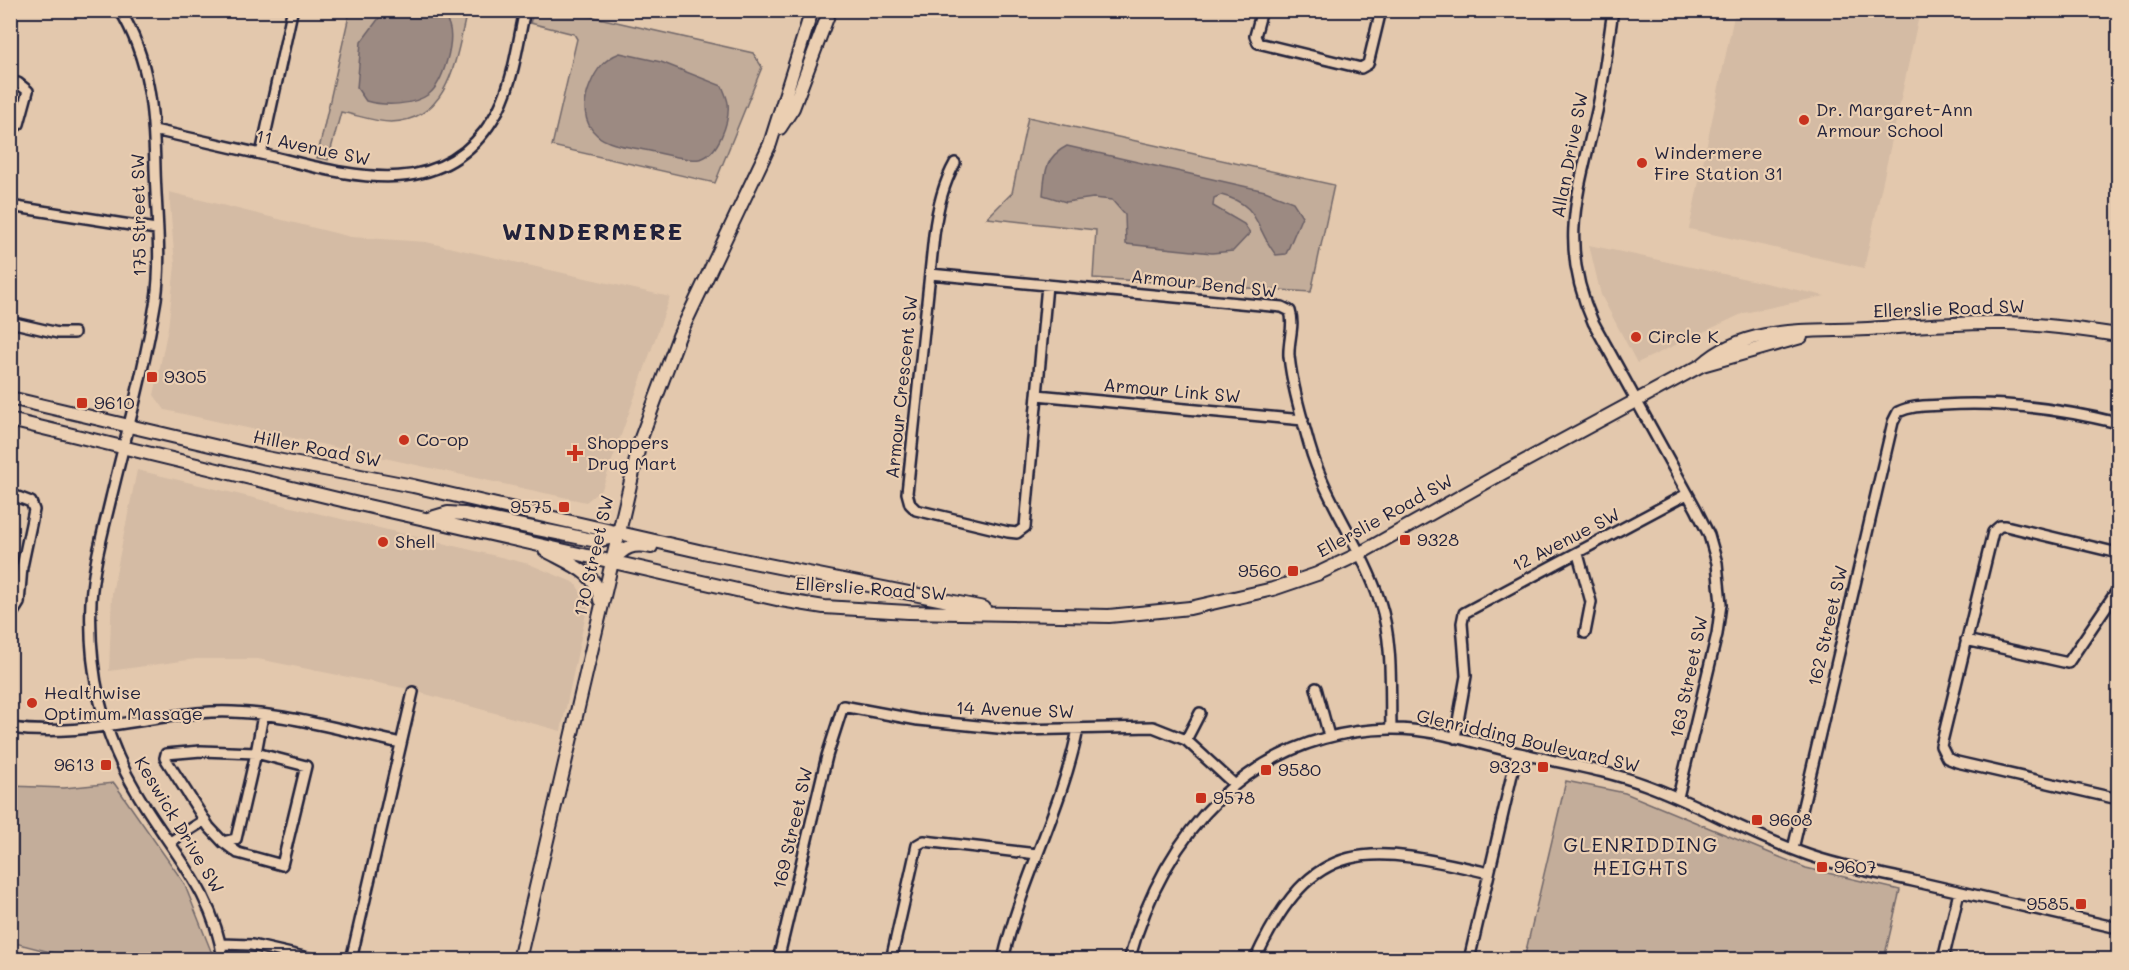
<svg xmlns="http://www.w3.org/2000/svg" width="2129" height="970" font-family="Mali,sans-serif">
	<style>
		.built { fill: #d4bba4 }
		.green { fill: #c3ad9a; stroke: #72686a; stroke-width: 1.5 }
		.water { fill: #9c8a82; stroke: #6b6066; stroke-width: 1.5 }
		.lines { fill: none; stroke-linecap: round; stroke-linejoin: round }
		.minor-casing { stroke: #22223b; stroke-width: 14 }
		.major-casing { stroke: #22223b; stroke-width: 16 }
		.minor { stroke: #ebcfb2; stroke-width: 9 }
		.major { stroke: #ebcfb2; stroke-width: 12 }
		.poi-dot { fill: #c8321e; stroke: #ebcfb2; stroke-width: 2 }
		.labels { text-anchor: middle; stroke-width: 4.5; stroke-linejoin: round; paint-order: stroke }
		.poi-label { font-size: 18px; fill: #22223b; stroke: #ebcfb2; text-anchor: start }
		.street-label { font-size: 18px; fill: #22223b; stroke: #ebcfb2 }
		.neighbourhood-label { font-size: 20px; letter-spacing: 1.5px; fill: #22223b; stroke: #ebcfb2 }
		.district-label { font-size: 24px; font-weight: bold; letter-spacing: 1.5px; fill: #22223b; stroke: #ebcfb2 }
	</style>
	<rect width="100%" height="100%" fill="#e3c8ad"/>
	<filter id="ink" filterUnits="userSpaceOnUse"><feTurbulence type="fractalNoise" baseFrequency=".0167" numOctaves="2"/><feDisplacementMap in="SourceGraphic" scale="12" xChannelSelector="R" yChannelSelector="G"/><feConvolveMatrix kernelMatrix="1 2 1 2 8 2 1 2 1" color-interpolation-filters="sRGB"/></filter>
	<g filter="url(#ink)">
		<!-- built -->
		<path class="built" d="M1735 11H1920L1864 268 1689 229Z
			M169 192 351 237 426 242 670 297 602 489 586 502 165 410 154 395 168 328 175 265Z
			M1589 245 1825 296 1744 313 1637 363 1601 295Z
			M137 470 529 564 575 583 588 604 561 731 403 688 258 659H196L109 671 112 593Z
			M10 947H11L71 959H11Z"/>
		<!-- green -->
		<path class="green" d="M350 11H467C456 56 451 120 391 122 375 122 357 115 341 112L328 160 317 158Z
			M534 11H568L753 53 762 67 715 183 552 146 577 39 574 34 530 23Z
			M1028 117 1334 185 1311 292 1093 278 1096 230 987 218 1012 193Z
			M1566 781 1625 793 1806 868 1900 890 1884 959H1524Z
			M114 783 184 883 213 956 175 960 77 959 11 942V786L64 788Z"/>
		<!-- water -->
		<path class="water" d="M385 10 437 11C441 14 447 20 449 25 455 42 443 83 429 94 413 106 384 106 366 101L357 88 361 42Z
			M620 53 661 62 722 86C724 91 727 97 728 103 730 121 718 156 699 159 686 161 658 152 645 150 631 147 607 145 597 135 582 122 583 102 590 85 596 70 604 59 620 53Z
			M1067 146 1265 191 1293 202 1302 216 1286 254 1276 255C1254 227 1261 205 1221 195L1214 198 1213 206 1244 224 1250 233 1233 251 1212 253 1126 244 1125 215 1112 200 1093 198 1066 202 1043 195C1045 172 1045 157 1067 146Z"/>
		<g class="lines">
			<!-- minor casing -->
			<g class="minor-casing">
				<path id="minor" d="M120 10C150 59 154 113 155 169 156 211 162 257 156 299 145 366 127 432 111 498 103 532 93 567 91 601 88 669 102 735 137 793 169 848 215 893 223 960
					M1262 10 1255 36 1258 43 1361 68 1368 64 1381 10
					M1613 10C1608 44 1604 78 1597 111 1579 190 1557 242 1593 322L1696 509 1709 535 1717 563 1721 604 1717 634 1678 797
					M10 89 13 83H18L28 91 19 124 10 131
					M154 130C194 139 235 148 274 157 352 176 441 203 493 119 513 88 517 46 525 10
					M261 154 292 12
					M955 163C942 186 937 210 934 235L907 493 910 504 916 510 1008 532 1017 533 1025 527 1047 285
					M10 206 156 229
					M930 274 1282 307 1290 311C1295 326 1288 340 1289 356 1292 385 1301 415 1309 444 1326 503 1362 546 1380 602 1393 642 1390 687 1391 729
					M10 322 58 333H74
					M1037 395 1303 420
					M10 494 31 502 34 510 22 567 19 603 14 611 10 612
					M2118 553 2006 526H2000L1993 532 1941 746 1947 758 1957 762 2118 799
					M1578 554 1591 602 1585 633
					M1966 640 2068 663 2118 589
					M1316 688 1329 736
					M10 728C79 738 143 716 211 712 274 709 339 730 401 743
					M1455 738 1466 676 1462 623 1464 613 1687 494
					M1186 740 1200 713
					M170 842 205 820
					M223 842 238 853 282 865 306 766 256 753 236 839 223 842 209 827 165 758 166 754 201 751 256 753 263 715
					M1793 849 1893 422 1898 412C1912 405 1928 406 1943 405 2003 401 2061 409 2118 423
					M221 944 252 945 317 960
					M351 960 413 692
					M778 960 827 756 843 706 918 720 1018 730 1153 727 1186 740 1234 784
					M891 960 917 845 924 841 1037 854
					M1003 960C1021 880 1062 809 1078 729
					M1129 960C1164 832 1251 732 1390 729 1433 728 1477 744 1519 753 1561 763 1605 770 1646 785 1701 805 1752 836 1808 855 1842 867 1878 873 1913 881 1981 897 2050 912 2118 928
					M1255 960C1313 833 1369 845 1489 873
					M1469 960 1517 753
					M1943 960 1959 892"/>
			</g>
			<!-- major casing -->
			<g class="major-casing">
				<path id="major" d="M780 128 793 108 830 10
					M1702 365 1801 337
					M10 398 261 457 413 486 703 552 984 608
					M10 420 350 502 781 600 824 607 908 612 1109 616 1190 608 1273 589 1317 574 1359 554 1497 476 1702 365C1747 324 1811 332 1868 329 1913 326 1959 322 2005 323 2043 324 2081 329 2118 335
					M428 519 448 513 464 514 597 541 613 537 618 532
					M545 550C566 562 599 573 600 600
					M612 561C625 547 632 543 651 547
					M519 960 641 438 679 336 770 144 812 10"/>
			</g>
			<!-- minor -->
			<use href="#minor" class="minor"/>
			<!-- major -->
			<use href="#major" class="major"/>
		</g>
	</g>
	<!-- markers -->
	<g class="poi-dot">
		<circle cx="1804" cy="120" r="6"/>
		<circle cx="1642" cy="163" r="6"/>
		<circle cx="1636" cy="337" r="6"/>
		<rect x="146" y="371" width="12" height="12" rx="3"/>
		<rect x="76" y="397" width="12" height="12" rx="3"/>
		<circle cx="404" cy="440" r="6"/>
		<path d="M572 444h6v6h6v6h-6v6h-6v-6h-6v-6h6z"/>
		<rect x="558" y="501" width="12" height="12" rx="3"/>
		<rect x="1399" y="534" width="12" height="12" rx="3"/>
		<circle cx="383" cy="542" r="6"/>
		<rect x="1287" y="565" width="12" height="12" rx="3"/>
		<circle cx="32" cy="703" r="6"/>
		<rect x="100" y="759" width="12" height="12" rx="3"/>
		<rect x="1537" y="761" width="12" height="12" rx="3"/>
		<rect x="1260" y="764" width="12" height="12" rx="3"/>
		<rect x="1195" y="792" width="12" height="12" rx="3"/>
		<rect x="1751" y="814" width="12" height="12" rx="3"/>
		<rect x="1816" y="861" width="12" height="12" rx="3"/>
		<rect x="2075" y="898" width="12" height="12" rx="3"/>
	</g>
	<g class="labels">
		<!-- poi labels -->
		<g class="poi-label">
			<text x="1816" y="116">Dr. Margaret-Ann<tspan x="1816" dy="21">Armour School</tspan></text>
			<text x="1654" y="159">Windermere<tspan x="1654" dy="21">Fire Station 31</tspan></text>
			<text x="1648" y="343">Circle K</text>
			<text x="164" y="383">9305</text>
			<text x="94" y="409">9610</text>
			<text x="416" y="446">Co-op</text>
			<text x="587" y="449">Shoppers<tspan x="587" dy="21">Drug Mart</tspan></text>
			<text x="552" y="513" text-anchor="end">9575</text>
			<text x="1417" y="546">9328</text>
			<text x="395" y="548">Shell</text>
			<text x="1281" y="577" text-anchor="end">9560</text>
			<text x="44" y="699">Healthwise<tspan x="44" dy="21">Optimum Massage</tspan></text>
			<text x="94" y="771" text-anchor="end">9613</text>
			<text x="1531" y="773" text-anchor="end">9323</text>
			<text x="1278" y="776">9580</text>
			<text x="1213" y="804">9578</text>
			<text x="1769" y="826">9608</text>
			<text x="1834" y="873">9607</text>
			<text x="2069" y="910" text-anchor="end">9585</text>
		</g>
		<!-- street labels -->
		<g class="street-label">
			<text transform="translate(313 148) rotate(12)" y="6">11 Avenue SW</text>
			<text transform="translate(1570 155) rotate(-79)" y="6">Allan Drive SW</text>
			<text transform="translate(139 215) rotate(-91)" y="6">175 Street SW</text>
			<text transform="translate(1204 284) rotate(6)" y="6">Armour Bend SW</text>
			<text transform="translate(1949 309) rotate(-2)" y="6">Ellerslie Road SW</text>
			<text transform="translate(902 387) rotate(-84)" y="6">Armour Crescent SW</text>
			<text transform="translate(1172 391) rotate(5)" y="6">Armour Link SW</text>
			<text transform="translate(317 449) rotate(11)" y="6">Hiller Road SW</text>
			<text transform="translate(1385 516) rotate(-29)" y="6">Ellerslie Road SW</text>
			<text transform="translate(1566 540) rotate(-27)" y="6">12 Avenue SW</text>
			<text transform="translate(594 556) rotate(-77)" y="6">170 Street SW</text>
			<text transform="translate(871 589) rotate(4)" y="6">Ellerslie Road SW</text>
			<text transform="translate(1828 626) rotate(-77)" y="6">162 Street SW</text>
			<text transform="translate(1689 677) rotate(-78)" y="6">163 Street SW</text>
			<text transform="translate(1015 710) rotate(2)" y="6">14 Avenue SW</text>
			<text transform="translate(1528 741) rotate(13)" y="6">Glenridding Boulevard SW</text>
			<text transform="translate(179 825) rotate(59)" y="6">Keswick Drive SW</text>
			<text transform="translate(793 828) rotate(-77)" y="6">169 Street SW</text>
		</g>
		<!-- neighbourhood labels -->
		<g class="neighbourhood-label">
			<text x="1641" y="852">GLENRIDDING<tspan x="1641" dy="23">HEIGHTS</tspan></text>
		</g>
		<!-- district labels -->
		<g class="district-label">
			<text x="593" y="240">WINDERMERE</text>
		</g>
	</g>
	<!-- margin -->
	<rect width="2129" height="970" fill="none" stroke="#ebcfb2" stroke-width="36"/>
	<rect x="18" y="18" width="2093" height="934" fill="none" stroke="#22223b" stroke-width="2" filter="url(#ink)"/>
</svg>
